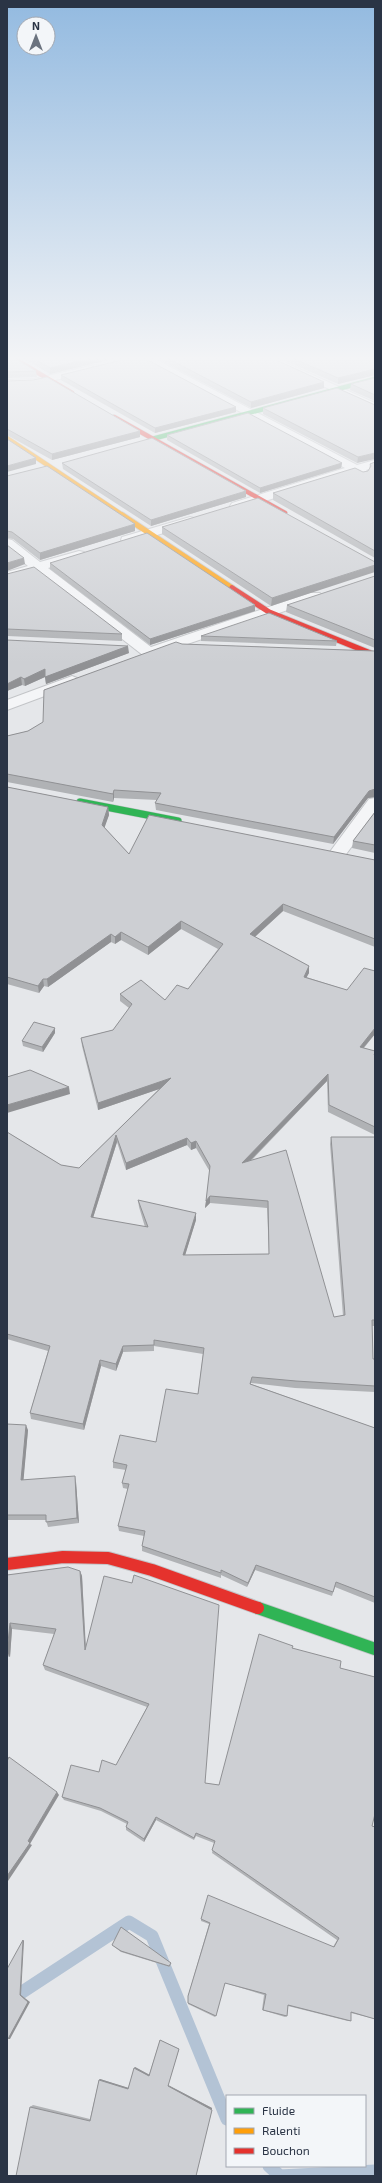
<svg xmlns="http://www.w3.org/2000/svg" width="382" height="2183" font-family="'Exo 2',sans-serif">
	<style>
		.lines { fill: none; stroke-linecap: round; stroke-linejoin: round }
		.stream { stroke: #b3c3d5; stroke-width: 13 }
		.street-casing { stroke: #c3c5c8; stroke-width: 2 }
		.fast-far2-casing { stroke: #c3c5c8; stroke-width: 5.5 }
		.fast-far1-casing { stroke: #c3c5c8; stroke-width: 8 }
		.fast-casing { stroke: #c3c5c8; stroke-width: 14 }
		.slow-far1-casing { stroke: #c3c5c8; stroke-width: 5.5 }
		.slow-casing { stroke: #c3c5c8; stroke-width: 7 }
		.jam-far2-casing { stroke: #c3c5c8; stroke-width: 5.5 }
		.jam-far1-casing { stroke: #c3c5c8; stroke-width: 7 }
		.jam-casing { stroke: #c3c5c8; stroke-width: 14 }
		.street { fill: #f4f5f7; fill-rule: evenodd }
		.fast-far2 { stroke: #30b455; stroke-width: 4.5 }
		.fast-far1 { stroke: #30b455; stroke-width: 7 }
		.fast { stroke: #30b455; stroke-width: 12 }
		.slow-far1 { stroke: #ff9f0a; stroke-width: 4.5 }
		.slow { stroke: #ff9f0a; stroke-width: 5.5 }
		.jam-far2 { stroke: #e5322d; stroke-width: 4.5 }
		.jam-far1 { stroke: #e5322d; stroke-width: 5.5 }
		.jam { stroke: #e5322d; stroke-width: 12 }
		.wall { fill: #b0b2b5; fill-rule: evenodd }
		.shaded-wall { fill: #909194 }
		.building { fill: #cdcfd3; stroke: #909194; fill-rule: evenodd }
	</style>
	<rect width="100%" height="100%" fill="#e5e7ea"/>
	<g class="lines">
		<!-- stream -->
		<path class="stream" d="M7 2002 129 1922 152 1936 227 2119
			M269 2166 280 2176 375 2171"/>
		<!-- street casing -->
		<g class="street-casing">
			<path id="street" d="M140 358H153L357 465 375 460V467L366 470 369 473 367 476 363 477 354 473 240 509H232L230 506 232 503 345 468Z
				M262 358H275L375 403V410Z
				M90 366 94 367V371L34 385 7 386V380L34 379Z
				M190 517 194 518 196 521 194 524 127 544 121 540 122 537Z
				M7 539 12 540 40 562 79 551 84 552 86 555 84 558 48 568 151 647 310 593H320L322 596 320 599 149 657 144 656 36 572 7 580V572L28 566 7 549Z
				M72 676 77 678 80 681 77 684 7 710V700Z
				M375 798V815L344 857 338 859 332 857 329 853 332 849 369 799Z"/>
		</g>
		<!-- fast-far2 casing -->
		<g class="fast-far2-casing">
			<path id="fast-far2" d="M152 439 375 379"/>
		</g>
		<!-- fast-far1 casing -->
		<g class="fast-far1-casing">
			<path id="fast-far1" d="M80 802 178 821"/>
		</g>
		<!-- fast casing -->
		<g class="fast-casing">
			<path id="fast" d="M258 1608 375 1649"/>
		</g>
		<!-- slow-far1 casing -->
		<g class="slow-far1-casing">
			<path id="slow-far1" d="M7 438 124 516"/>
		</g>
		<!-- slow casing -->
		<g class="slow-casing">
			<path id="slow" d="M122 515 232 588"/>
		</g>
		<!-- jam-far2 casing -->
		<g class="jam-far2-casing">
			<path id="jam-far2" d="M13 358 72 393
				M114 417 285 513"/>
		</g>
		<!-- jam-far1 casing -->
		<g class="jam-far1-casing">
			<path id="jam-far1" d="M232 588 269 612 370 653"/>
		</g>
		<!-- jam casing -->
		<g class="jam-casing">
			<path id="jam" d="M7 1564 63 1557 108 1558 152 1570 258 1608"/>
		</g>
		<!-- street -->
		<use href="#street" class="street"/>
		<!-- fast-far2 -->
		<use href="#fast-far2" class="fast-far2"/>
		<!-- fast-far1 -->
		<use href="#fast-far1" class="fast-far1"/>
		<!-- fast -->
		<use href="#fast" class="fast"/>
		<!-- slow-far1 -->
		<use href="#slow-far1" class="slow-far1"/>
		<!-- slow -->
		<use href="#slow" class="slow"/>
		<!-- jam-far2 -->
		<use href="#jam-far2" class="jam-far2"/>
		<!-- jam-far1 -->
		<use href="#jam-far1" class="jam-far1"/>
		<!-- jam -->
		<use href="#jam" class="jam"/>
	</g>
	<!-- wall -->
	<path class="wall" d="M7 358 36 371 37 377 7 378Z
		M23 358H116L50 374Z
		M156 358H272L324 388 251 408Z
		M279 358H375V375L338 384Z
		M61 375 236 412 155 433 61 380Z
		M375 378V401L350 390 351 384Z
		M7 381 140 431V437L52 460 7 435Z
		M375 405 357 463 263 414V408Z
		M167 435 342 463 341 468 260 493 167 440Z
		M375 462V558L273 500V493L368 471 369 470 370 464Z
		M62 463 246 497 151 526 63 469Z
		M7 476 135 531 40 560 13 539 7 538Z
		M162 527 375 562 271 606 162 534Z
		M50 563 255 605V611L150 645 50 569Z
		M7 574 122 634V641L7 636V637Z
		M375 576V648L286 612 287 605Z
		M201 636 337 641 336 646 201 641Z
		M7 640 129 653 46 684 45 677 25 686 22 685 7 691Z
		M182 644 375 651V797L368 798 333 844 156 810 155 803 157 800 114 798 113 802 7 782V736L28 731Z
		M7 787 108 807 109 815 104 827 129 854 338 853 375 860V947L283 911 255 937 309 966V973L306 977 347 990 375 971V1034L364 1048 375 1051V1135L328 1112 327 1081 251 1161 334 1317 343 1316 330 1144 331 1137H375V1326H372L373 1359H375V1392L295 1388 251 1383V1384L375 1428V1603L335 1587 332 1596 255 1570 247 1587 221 1575V1578L142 1551V1546L144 1536 119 1531 118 1526 128 1489 123 1488 122 1483 126 1470 113 1468V1462L156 1442 198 1394 203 1354 154 1346V1351L123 1352 116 1371 101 1366 84 1430 31 1419 30 1413 48 1351 7 1339V1132L61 1165 79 1168 159 1089 98 1110 82 1046 81 1038 113 1030 129 1008 120 1001V994L165 1000 188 989 218 949 181 929 148 955 121 940 115 944 111 942 48 987 44 986 39 993 7 984ZM117 1142 126 1170 187 1145 191 1150 196 1148 210 1172 206 1201 205 1208 210 1203 267 1208 269 1254 185 1255 196 1220 138 1200 139 1207 145 1227 93 1218Z
		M375 812V853L352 848 353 841Z
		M55 1033 43 1052 23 1046 22 1041Z
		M7 1424 28 1430 23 1480 76 1482 79 1523 48 1527 46 1520H7Z
		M80 1571 82 1576 86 1647 104 1576 205 1783 219 1785 292 1648 340 1668 372 1826 375 1827V2019L351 2013V2021H348L288 2006 287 2016 285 2017 262 2010 264 1995 225 1983 215 2017 188 2004V1996L209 1924 201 1921V1919L333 1947 337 1940 212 1853 214 1843 196 1836 194 1840 156 1820 144 1842 126 1830V1827L127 1824 101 1811 64 1800 62 1797 99 1772 116 1765 147 1707 45 1670 43 1665 54 1634 12 1629 10 1657 7 1656V1575Z
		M112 1945 171 1963 170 1967 121 1952Z
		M160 2040 179 2049 168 2085 212 2108V2110L196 2176 30 2107 33 2105 90 2119 99 2080 100 2079 128 2088 135 2067 149 2075Z"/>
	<!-- shaded-wall -->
	<path class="shaded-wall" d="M91 358H116L50 374V368Z
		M375 369V375L338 384V378Z
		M324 382V388L251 408V402Z
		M236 407V412L155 433V428Z
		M140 431V437L52 460V454Z
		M375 453V459L357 463 358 457Z
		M36 458V464L7 472V466Z
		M342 463 341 468 260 493V488Z
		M246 491V497L151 526V520Z
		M135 524V531L40 560V553Z
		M24 558 25 564 7 571V563Z
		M375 565V572L271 606 272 598Z
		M255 605V611L150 645V639Z
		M128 646 129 653 46 684 45 677 25 686 24 679 45 669Z
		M21 677 22 685 7 691V684Z
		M375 789V797L368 798 333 844 334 837 369 791Z
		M114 790V798L113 802V794Z
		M108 807 109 815 103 832 102 825Z
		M283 904V911L249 942 250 934Z
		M181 921V929L148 955V947Z
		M121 932V940L115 944V937Z
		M111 934V942L48 987 47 979Z
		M309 966V973L303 984 304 977Z
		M43 979 44 986 39 993 38 986Z
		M55 1028V1033L43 1052 42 1047Z
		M375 1028V1034L358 1054 360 1047Z
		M328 1074 327 1081 241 1170 242 1163Z
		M171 1078V1085L98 1110V1103Z
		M69 1087 70 1094 7 1113V1105Z
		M7 1119 8 1126 7 1127Z
		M116 1135 117 1142 91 1224V1217Z
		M187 1138V1145L126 1170V1163Z
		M196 1141V1148L191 1150V1143Z
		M210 1196V1203L205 1208 206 1201Z
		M196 1213V1220L183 1262V1255Z
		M123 1346V1352L116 1371V1364Z
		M100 1360 101 1366 84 1430 83 1424Z
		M26 1425 28 1430 23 1486 21 1480Z
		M75 1476 76 1482 79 1523 77 1518Z
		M256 1565 255 1570 247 1587 248 1583Z
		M80 1571 82 1576 86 1655 85 1650Z
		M10 1623 12 1629 10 1657 7 1652Z
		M57 1792 59 1795 30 1844 32 1845 8 1881H7V1876Z
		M156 1817V1820L144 1842V1839Z
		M23 1940 24 1941 21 1995 30 2002 10 2039H8L20 1995Z
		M160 2040 179 2049 168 2085 212 2108V2110L168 2086Z
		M135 2067 150 2075 149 2076 134 2068Z
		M100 2079 129 2088 128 2089 99 2080Z"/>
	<!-- building -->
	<path class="building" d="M7 358H14L36 371 7 372Z
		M33 358H91L50 368Z
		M130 358H144L236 407 155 428 61 375Z
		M167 358H272L324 382 251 402Z
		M292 358H375V369L338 378Z
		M47 377 140 431 52 454 7 429V381L33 380Z
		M375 378V395L351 384Z
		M337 388 375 405V453L358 457 263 408Z
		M248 413 342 463 260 488 167 435Z
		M152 438 246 491 151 520 62 463Z
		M7 439 36 458 7 466Z
		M375 462V551L273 493 355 468 363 472 368 471 371 466 370 464Z
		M47 466 135 524 40 553 12 532 7 531V476Z
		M258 498 375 562V565L272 598 162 527Z
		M147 533 255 605 150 639 50 563Z
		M7 545 24 558 7 563Z
		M34 567 122 634 7 629V574Z
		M375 576V640L287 605Z
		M269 613 337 641 201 636Z
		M7 640 128 646 45 677V669L24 679 21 677 7 684Z
		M176 642 182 644 375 651V789L369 791 334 837 155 803 161 793 114 790 113 794 7 774V736L28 731 43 722 44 690Z
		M7 787 108 807 102 825 129 854 149 815 375 860V939L283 904 250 934 309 966 304 977 347 990 364 968 375 971V1028L360 1047 375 1051V1053L374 1055 375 1056V1127L329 1105 328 1074 242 1163 286 1150 334 1317 345 1315 331 1137H375V1320H372L373 1359H375V1386L296 1381 252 1377 250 1384 375 1428V1597L336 1582 333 1592 256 1565 248 1583 221 1570V1573L142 1546 145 1531 118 1526 129 1484 122 1483 127 1465 113 1462 120 1435 156 1442 166 1389 198 1394 204 1348 154 1340V1345L123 1346 116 1364 100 1360 83 1424 30 1413 50 1346 7 1334V1132L61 1165 79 1168 171 1078 98 1103 81 1038 113 1030 132 1004 120 994 141 980 165 1000 177 985 188 989 223 944 181 921 148 947 121 932 115 937 111 934 47 979H43L38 986 7 977ZM116 1135 126 1163 187 1138 191 1143 196 1141 210 1166 206 1201 210 1196 268 1201 269 1254 183 1255 196 1213 138 1200 148 1227 91 1217Z
		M375 812V845L353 841Z
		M34 1022 55 1028 42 1047 22 1041Z
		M30 1070 69 1087 7 1105V1077Z
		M7 1424 26 1425 21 1480 75 1476 77 1518 46 1522V1515H7Z
		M68 1567 80 1571 85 1650 104 1576 132 1583 134 1575 219 1605 205 1783 219 1785 259 1634 293 1646 292 1648 341 1661 340 1668 375 1677V1814L372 1826 375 1827V2019L351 2012V2021L288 2005 287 2016 263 2010 266 1994 225 1983 216 2016 188 2003V1996L210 1923 201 1919 208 1895 334 1947 339 1938 212 1850 215 1841 196 1833 194 1838 156 1817 144 1839 126 1827 128 1822 100 1808 62 1797 71 1765 99 1772 102 1760 116 1765 149 1704 43 1665 56 1629 10 1623 7 1652V1575Z
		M9 1757 57 1792 28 1841 30 1843 7 1876V1761Z
		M121 1927 171 1963 169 1966 121 1951 112 1945Z
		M23 1940 20 1995 28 2002 8 2039 7 2038V1969Z
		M160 2040 179 2049 168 2086 212 2110 196 2176H16L30 2107 90 2121 99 2080 128 2089 134 2068 149 2076Z"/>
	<!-- sky -->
	<linearGradient id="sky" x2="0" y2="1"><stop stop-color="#93bae0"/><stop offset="0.54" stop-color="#f3f4f6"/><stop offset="1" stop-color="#f3f4f6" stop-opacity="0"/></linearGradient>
	<rect width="382" height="664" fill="url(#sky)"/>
	<!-- border -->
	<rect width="382" height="2183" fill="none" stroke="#2a3445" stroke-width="16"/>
	<!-- legend -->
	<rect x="226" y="2095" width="140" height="72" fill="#f3f6f9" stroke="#a3a8b1"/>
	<rect x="234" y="2108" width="20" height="6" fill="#30b455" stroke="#a3a8b1"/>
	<text x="262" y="2115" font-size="12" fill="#2a3445">Fluide</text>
	<rect x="234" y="2128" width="20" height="6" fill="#ff9f0a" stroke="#a3a8b1"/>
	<text x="262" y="2135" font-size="12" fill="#2a3445">Ralenti</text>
	<rect x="234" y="2148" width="20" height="6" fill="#e5322d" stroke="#a3a8b1"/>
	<text x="262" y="2155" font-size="12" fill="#2a3445">Bouchon</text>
	<!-- north arrow -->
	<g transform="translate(36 36)"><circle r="19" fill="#f3f6f9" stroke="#a3a8b1"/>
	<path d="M0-3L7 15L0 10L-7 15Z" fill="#6b737f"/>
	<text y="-6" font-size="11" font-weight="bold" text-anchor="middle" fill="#2a3445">N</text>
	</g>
</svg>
